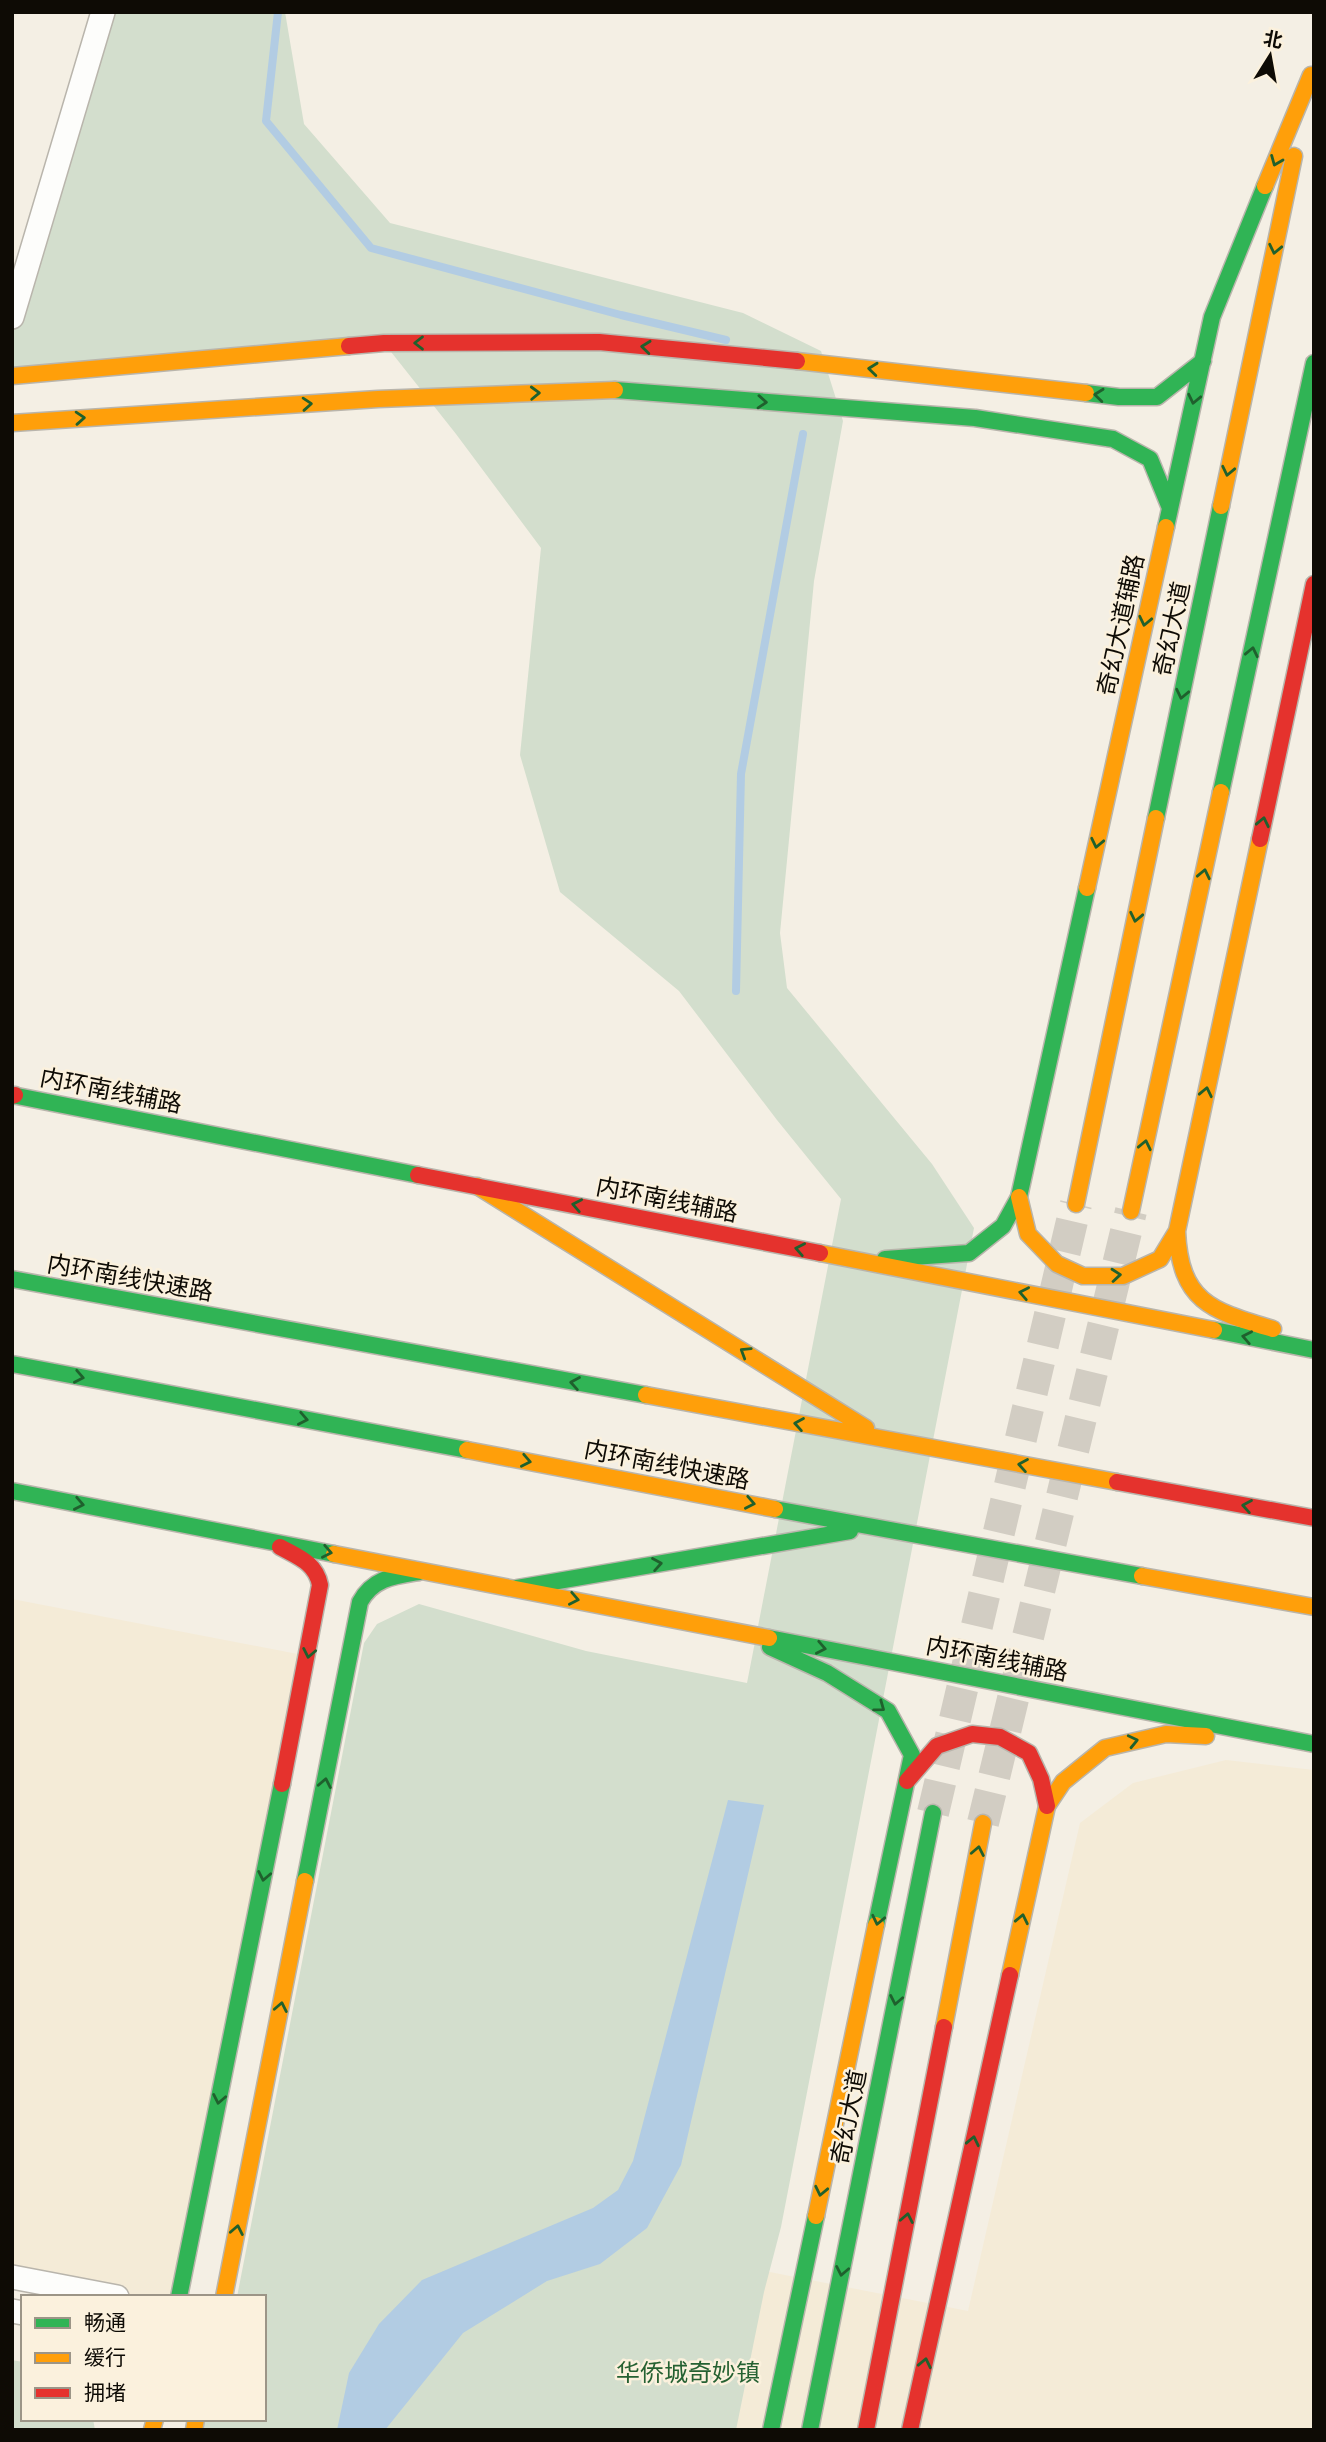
<svg xmlns="http://www.w3.org/2000/svg" width="1326" height="2442" font-family="Inter,'Noto Sans SC',sans-serif">
	<style>
		.built { fill: #f4ebd7 }
		.green { fill: #d3decd }
		.water { fill: #b2cce3 }
		.lines { fill: none; stroke-linecap: round; stroke-linejoin: round }
		.stream { stroke: #b2cce3; stroke-width: 8 }
		.secondary-tunnel { stroke: #d2cdc3; stroke-width: 32; stroke-dasharray: 32 16; stroke-linecap: butt }
		.street-casing { stroke: #b9b5ac; stroke-width: 26 }
		.fast-casing { stroke: #b9b5ac; stroke-width: 19 }
		.slow-casing { stroke: #b9b5ac; stroke-width: 19 }
		.jam-casing { stroke: #b9b5ac; stroke-width: 19 }
		.street { stroke: #fdfdfb; stroke-width: 23 }
		.fast { stroke: #30b455; stroke-width: 16 }
		.slow { stroke: #ff9f0a; stroke-width: 16 }
		.jam { stroke: #e5322d; stroke-width: 16 }
		.oneway { stroke: #1f602d }
		.labels { text-anchor: middle; stroke-width: 5; stroke-linejoin: round; paint-order: stroke }
		.street-label { font-size: 24px; fill: #0e0b05; stroke: #fbf1dd }
		.park-label { font-size: 24px; fill: #256132; stroke: #fbf1dd }
	</style>
	<rect width="100%" height="100%" fill="#f4efe4"/>
	<!-- built -->
	<path class="built" d="M12 1599 308 1656 179 2297H117L12 2277Z
		M1226 1760 1314 1770V2430H344L760 2270 968 2311 1080 1823 1133 1783Z"/>
	<!-- green -->
	<path class="green" d="M103 12H285L304 124 390 223 743 313 821 351 843 421 814 581 780 933 787 988 932 1164 974 1228 781 2227 764 2292 736 2430H196L199 2419H264V2297H237L364 1643 377 1624 419 1604 586 1651 747 1683 841 1199 777 1120 679 991 560 892 520 755 541 548 456 434 384 343 12 376V317Z
		M12 2360 23 2362V2419H93L95 2430H12Z"/>
	<!-- water -->
	<path class="water" d="M728 1800 764 1805 681 2165 647 2228 600 2264 547 2281 463 2333 385 2430H337L349 2373 379 2324 422 2280 593 2208 618 2190 633 2161Z"/>
	<g class="lines">
		<!-- stream -->
		<path class="stream" d="M278 12 266 121 371 248 621 315 726 340
			M736 991 741 774 803 434"/>
		<!-- secondary-tunnel -->
		<path class="secondary-tunnel" d="M933 1813 1076 1204
			M983 1823 1131 1211"/>
		<!-- street casing -->
		<g class="street-casing">
			<path id="street" d="M12 317 103 12
				M12 2277 117 2297
				M12 2311 23 2313"/>
		</g>
		<!-- fast casing -->
		<g class="fast-casing">
			<path id="fast" d="M615 390 975 418 1113 439 1150 459 1170 508
				M1086 393 1119 397H1157L1203 361
				M1166 527 1212 317 1265 186
				M1221 792 1314 363
				M1156 818 1221 506
				M12 1095 418 1175
				M885 1259 969 1253 1003 1226 1019 1197 1087 888
				M12 1279 646 1395
				M1214 1330 1314 1350
				M12 1364 467 1450
				M12 1491 334 1554
				M775 1509 1142 1576
				M517 1588 850 1531
				M769 1638 1314 1744
				M770 1647 827 1673 888 1711 912 1755 876 1925
				M305 1881 360 1602C373 1578 394 1576 419 1572
				M179 2297 282 1784
				M771 2430 816 2216
				M810 2430 933 1813"/>
		</g>
		<!-- slow casing -->
		<g class="slow-casing">
			<path id="slow" d="M1265 186 1311 75
				M797 361 1086 393
				M12 376 349 346
				M12 423 378 399 615 390
				M1221 506 1294 156
				M1260 839 1177 1231C1180 1303 1213 1311 1273 1329
				M1087 888 1166 527
				M477 1186 866 1428
				M1019 1197 1028 1234 1057 1264 1083 1276H1123L1160 1259 1177 1231
				M1076 1204 1156 818
				M1131 1211 1221 792
				M820 1253 1214 1330
				M646 1395 1117 1482
				M467 1450 775 1509
				M334 1554 769 1638
				M1142 1576 1314 1607
				M1010 1975 1047 1806 1063 1782 1105 1748 1166 1734 1206 1736
				M944 2027 983 1823
				M816 2216 876 1925
				M224 2297 305 1881
				M152 2430 155 2419
				M194 2430 196 2419"/>
		</g>
		<!-- jam casing -->
		<g class="jam-casing">
			<path id="jam" d="M349 346 384 343 599 342 797 361
				M1260 839 1314 584
				M12 1096 15 1095
				M418 1175 820 1253
				M1117 1482 1314 1518
				M280 1547C298 1557 316 1563 320 1585L282 1784
				M907 1781 937 1746 972 1734 1000 1737 1029 1753 1041 1779 1047 1806
				M866 2430 944 2027
				M910 2430 1010 1975"/>
		</g>
		<!-- street -->
		<use href="#street" class="street"/>
		<!-- fast -->
		<use href="#fast" class="fast"/>
		<!-- slow -->
		<use href="#slow" class="slow"/>
		<!-- jam -->
		<use href="#jam" class="jam"/>
	</g>
	<!-- one-way arrows -->
	<defs><path id="oneway-chevron" d="M-2-3.5L2.5 0L-2 3.5" fill="none" stroke-width="1.6" stroke-linecap="round" stroke-linejoin="round" transform="scale(1.75)"/></defs>
	<g class="oneway">
		<use href="#oneway-chevron" transform="translate(1276 161) rotate(112)"/>
		<use href="#oneway-chevron" transform="translate(1275 249) rotate(102)"/>
		<use href="#oneway-chevron" transform="translate(419 343) rotate(180)"/>
		<use href="#oneway-chevron" transform="translate(646 347) rotate(-174)"/>
		<use href="#oneway-chevron" transform="translate(873 369) rotate(-174)"/>
		<use href="#oneway-chevron" transform="translate(535 393) rotate(-2)"/>
		<use href="#oneway-chevron" transform="translate(1099 395) rotate(-174)"/>
		<use href="#oneway-chevron" transform="translate(1194 399) rotate(102)"/>
		<use href="#oneway-chevron" transform="translate(762 402) rotate(4)"/>
		<use href="#oneway-chevron" transform="translate(307 404) rotate(-4)"/>
		<use href="#oneway-chevron" transform="translate(80 418) rotate(-4)"/>
		<use href="#oneway-chevron" transform="translate(1228 471) rotate(102)"/>
		<use href="#oneway-chevron" transform="translate(1145 621) rotate(102)"/>
		<use href="#oneway-chevron" transform="translate(1252 652) rotate(-78)"/>
		<use href="#oneway-chevron" transform="translate(1182 694) rotate(102)"/>
		<use href="#oneway-chevron" transform="translate(1263 822) rotate(-78)"/>
		<use href="#oneway-chevron" transform="translate(1097 843) rotate(102)"/>
		<use href="#oneway-chevron" transform="translate(1204 874) rotate(-78)"/>
		<use href="#oneway-chevron" transform="translate(1136 917) rotate(102)"/>
		<use href="#oneway-chevron" transform="translate(1206 1092) rotate(-78)"/>
		<use href="#oneway-chevron" transform="translate(1145 1145) rotate(-78)"/>
		<use href="#oneway-chevron" transform="translate(577 1205) rotate(-169)"/>
		<use href="#oneway-chevron" transform="translate(800 1249) rotate(-169)"/>
		<use href="#oneway-chevron" transform="translate(1116 1275) rotate(-5)"/>
		<use href="#oneway-chevron" transform="translate(1024 1293) rotate(-169)"/>
		<use href="#oneway-chevron" transform="translate(1247 1337) rotate(-169)"/>
		<use href="#oneway-chevron" transform="translate(745 1352) rotate(-148)"/>
		<use href="#oneway-chevron" transform="translate(79 1377) rotate(11)"/>
		<use href="#oneway-chevron" transform="translate(575 1383) rotate(-170)"/>
		<use href="#oneway-chevron" transform="translate(303 1419) rotate(11)"/>
		<use href="#oneway-chevron" transform="translate(799 1424) rotate(-170)"/>
		<use href="#oneway-chevron" transform="translate(526 1461) rotate(11)"/>
		<use href="#oneway-chevron" transform="translate(1023 1465) rotate(-170)"/>
		<use href="#oneway-chevron" transform="translate(750 1503) rotate(11)"/>
		<use href="#oneway-chevron" transform="translate(79 1504) rotate(11)"/>
		<use href="#oneway-chevron" transform="translate(1247 1506) rotate(-170)"/>
		<use href="#oneway-chevron" transform="translate(327 1552) rotate(11)"/>
		<use href="#oneway-chevron" transform="translate(657 1564) rotate(-10)"/>
		<use href="#oneway-chevron" transform="translate(574 1599) rotate(11)"/>
		<use href="#oneway-chevron" transform="translate(821 1648) rotate(11)"/>
		<use href="#oneway-chevron" transform="translate(309 1653) rotate(101)"/>
		<use href="#oneway-chevron" transform="translate(880 1707) rotate(36)"/>
		<use href="#oneway-chevron" transform="translate(1133 1741) rotate(-13)"/>
		<use href="#oneway-chevron" transform="translate(325 1783) rotate(-79)"/>
		<use href="#oneway-chevron" transform="translate(978 1851) rotate(-79)"/>
		<use href="#oneway-chevron" transform="translate(264 1876) rotate(101)"/>
		<use href="#oneway-chevron" transform="translate(1022 1919) rotate(-78)"/>
		<use href="#oneway-chevron" transform="translate(878 1920) rotate(102)"/>
		<use href="#oneway-chevron" transform="translate(896 2000) rotate(101)"/>
		<use href="#oneway-chevron" transform="translate(281 2007) rotate(-79)"/>
		<use href="#oneway-chevron" transform="translate(219 2099) rotate(101)"/>
		<use href="#oneway-chevron" transform="translate(973 2141) rotate(-78)"/>
		<use href="#oneway-chevron" transform="translate(821 2191) rotate(102)"/>
		<use href="#oneway-chevron" transform="translate(907 2218) rotate(-79)"/>
		<use href="#oneway-chevron" transform="translate(237 2230) rotate(-79)"/>
		<use href="#oneway-chevron" transform="translate(842 2271) rotate(101)"/>
		<use href="#oneway-chevron" transform="translate(925 2363) rotate(-78)"/>
	</g>
	<g class="labels">
		<!-- street labels -->
		<g class="street-label">
			<text transform="translate(1121 625) rotate(-78)" y="8">奇幻大道辅路</text>
			<text transform="translate(1172 629) rotate(-78)" y="8">奇幻大道</text>
			<text transform="translate(111 1091) rotate(11)" y="8">内环南线辅路</text>
			<text transform="translate(667 1200) rotate(11)" y="8">内环南线辅路</text>
			<text transform="translate(130 1278) rotate(10)" y="8">内环南线快速路</text>
			<text transform="translate(667 1465) rotate(11)" y="8">内环南线快速路</text>
			<text transform="translate(997 1659) rotate(11)" y="8">内环南线辅路</text>
			<text transform="translate(849 2117) rotate(-79)" y="8">奇幻大道</text>
		</g>
		<!-- park labels -->
		<g class="park-label">
			<text x="688" y="2381">华侨城奇妙镇</text>
		</g>
	</g>
	<!-- border -->
	<rect width="1326" height="2442" fill="none" stroke="#0e0b05" stroke-width="28"/>
	<!-- legend -->
	<rect x="21" y="2295" width="245" height="126" fill="#fbf1dd" stroke="#9c9587" stroke-width="2"/>
	<rect x="35" y="2318" width="35" height="10" fill="#30b455" stroke="#9c9587" stroke-width="2"/>
	<text x="84" y="2330" font-size="21" fill="#0e0b05">畅通</text>
	<rect x="35" y="2353" width="35" height="10" fill="#ff9f0a" stroke="#9c9587" stroke-width="2"/>
	<text x="84" y="2365" font-size="21" fill="#0e0b05">缓行</text>
	<rect x="35" y="2388" width="35" height="10" fill="#e5322d" stroke="#9c9587" stroke-width="2"/>
	<text x="84" y="2400" font-size="21" fill="#0e0b05">拥堵</text>
	<!-- north arrow -->
	<g transform="translate(1270 56) rotate(11)" stroke="#fbf1dd" stroke-width="5" paint-order="stroke">
	<path d="M0-5L12 26L0 18L-12 26Z" fill="#0e0b05"/>
	<text y="-10" font-size="19" font-weight="bold" text-anchor="middle" fill="#0e0b05">北</text>
	</g>
</svg>
